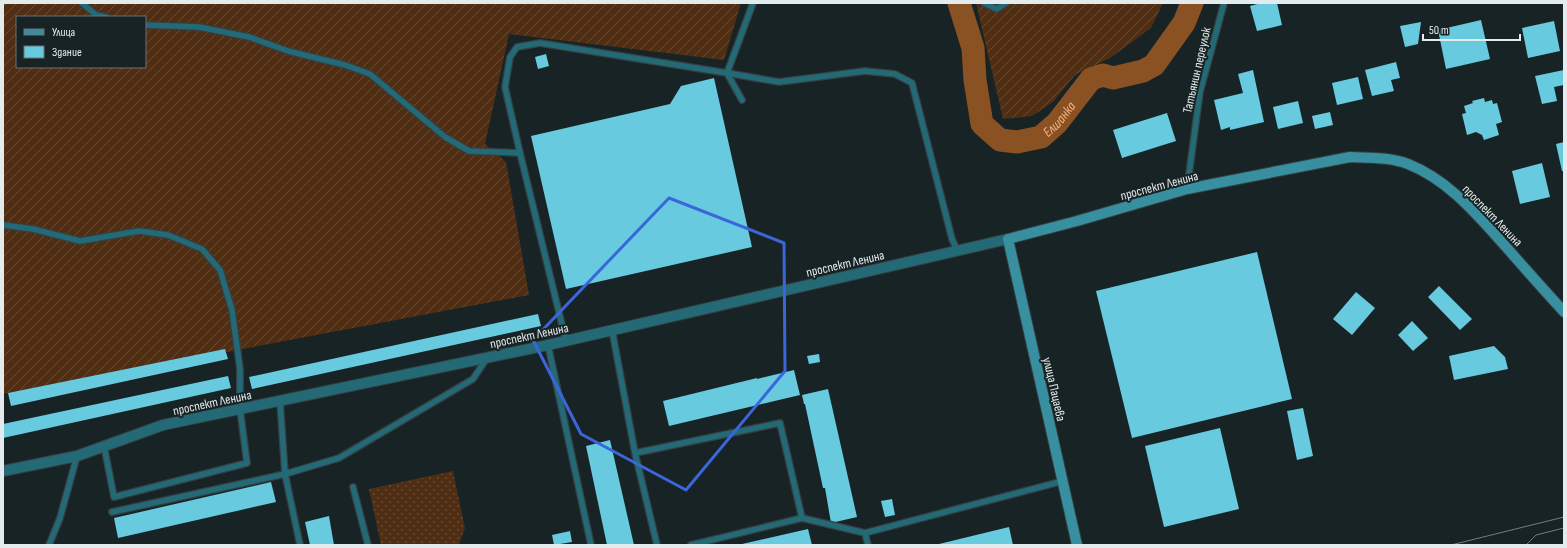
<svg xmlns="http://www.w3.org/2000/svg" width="1567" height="548" font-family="'Sofia Sans Condensed',sans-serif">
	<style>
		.grass { fill: url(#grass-dots) }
		.garden { fill: url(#garden-furrows); fill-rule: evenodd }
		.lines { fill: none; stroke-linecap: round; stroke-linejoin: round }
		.river { stroke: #8a5123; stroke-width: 23 }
		.building { fill: #67cade }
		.lane-casing { stroke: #353f41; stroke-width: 8 }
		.street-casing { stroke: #353f41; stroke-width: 12 }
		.secondary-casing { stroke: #353f41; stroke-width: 12 }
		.lane { stroke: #246976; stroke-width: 5.5 }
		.street { stroke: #246976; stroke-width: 10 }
		.secondary { stroke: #388fa0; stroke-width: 10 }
		.tram { stroke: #747d7f; stroke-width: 1 }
		.marked { fill: none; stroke: #3b66db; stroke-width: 3; stroke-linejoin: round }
		.labels { text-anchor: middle; stroke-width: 4; stroke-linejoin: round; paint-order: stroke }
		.street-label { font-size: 13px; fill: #e4ebec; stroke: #182325 }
		.water-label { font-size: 14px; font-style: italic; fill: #f7b383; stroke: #182325 }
	</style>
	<defs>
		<pattern id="grass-dots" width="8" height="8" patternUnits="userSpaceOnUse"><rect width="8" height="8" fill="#502e13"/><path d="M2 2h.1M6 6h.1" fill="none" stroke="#694c36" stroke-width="1.8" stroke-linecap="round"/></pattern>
		<pattern id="garden-furrows" width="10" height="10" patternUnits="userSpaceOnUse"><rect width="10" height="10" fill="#502e13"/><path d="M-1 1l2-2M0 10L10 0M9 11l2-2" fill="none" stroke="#694c36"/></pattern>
	</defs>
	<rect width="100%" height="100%" fill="#182325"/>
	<!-- grass -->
	<path class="grass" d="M453 471 465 528 459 545H381L369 489Z"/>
	<!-- garden -->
	<path class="garden" d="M3 3H741L724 60 509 34 485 144 506 162 529 295 3 394ZM17 17H145V67H17Z
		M976 3H1163L1151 28 1110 58 1075 75 1053 102 1032 116 1003 119Z"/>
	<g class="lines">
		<!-- river -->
		<path class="river" id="s1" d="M959 3 973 48 975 80 982 124 1000 140 1017 142 1041 137 1057 123 1091 79 1103 75 1113 78 1143 71 1154 65 1184 23 1192 3"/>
	</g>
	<!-- building -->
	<path class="building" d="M1261 3H1277L1282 25 1257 31 1250 6Z
		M1481 20 1490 59 1446 69 1438 30Z
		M1554 21 1560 51 1528 58 1522 28Z
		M1421 22 1418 44 1405 47 1400 26Z
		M546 54 549 66 538 69 535 57Z
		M1396 62 1400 78 1391 80 1394 91 1372 96 1365 70Z
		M1253 70 1264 122 1230 130V127L1221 130 1214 100 1243 93 1238 74Z
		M1564 70V85L1554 87 1557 101 1542 104 1535 76Z
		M1358 77 1363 99 1337 105 1332 83Z
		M714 78 752 247 566 289 531 136 670 104 681 86Z
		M1484 98 1485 102 1492 100 1493 104 1497 103 1502 122 1496 124 1499 135 1484 140 1482 135 1476 132 1467 135 1462 114 1466 113 1464 106 1473 103 1472 101Z
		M1298 101 1303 123 1278 129 1273 107Z
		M1330 112 1333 125 1315 129 1312 116Z
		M1167 113 1176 141 1122 158 1113 130Z
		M1564 142V171H1562L1556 144Z
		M1542 163 1550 197 1520 204 1512 171Z
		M1257 252 1292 399 1132 438 1096 291Z
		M1439 286 1472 319 1460 330 1428 297Z
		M1356 292 1375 308 1352 335 1333 319Z
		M538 314 541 326 252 389 249 377Z
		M1412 321 1428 338 1413 351 1398 335Z
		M1494 346 1505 357 1508 369 1454 380 1449 356Z
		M225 349 228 359 11 406 8 393Z
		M819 354 820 362 809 364 807 356Z
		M794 370 800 395 669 426 663 401 757 378V379Z
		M228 376 231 388 3 438V424Z
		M828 389 857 517 831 523 825 488H823L805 404H804L802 395Z
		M1303 408 1313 456 1297 460 1287 411Z
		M1220 428 1239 509 1164 527 1145 446Z
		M610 440 634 545H607L586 446Z
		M271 482 276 502 118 538 114 518Z
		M892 499 895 515 885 517 881 501Z
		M329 516 334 545H310L305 522Z
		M1009 527 1013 545H939V544Z
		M808 529 812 545H742V544Z
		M570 531 572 542 554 545 552 535Z"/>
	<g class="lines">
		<!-- lane casing -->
		<g class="lane-casing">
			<path id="lane" d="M82 3 96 15 106 17
				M984 3 997 9 1006 3
				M145 25 199 27 249 37 288 51 345 65 370 74 445 137 469 151 520 153
				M742 100 727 73 753 3
				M1187 189 1200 92 1224 3
				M3 225 33 229 80 241 139 231 168 235 202 249 220 270 232 310 240 369V409L247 463 114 497 104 446
				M612 330 635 453 657 545
				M566 341 520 153 505 87 510 57 517 47 540 43 727 73 779 82 865 71 895 74 912 83 952 239 957 250
				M548 345 591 545
				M280 401 285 474 300 545
				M635 453 780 423 802 518 865 533 1063 481
				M353 487 368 545
				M112 512 285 474 339 458 473 379 487 358
				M865 533 868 545
				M49 545 60 518 77 456
				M691 545 802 518"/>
		</g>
		<!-- street casing -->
		<g class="street-casing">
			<path id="street" d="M3 471 77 456 163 425 548 345 1008 239"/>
		</g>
		<!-- secondary casing -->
		<g class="secondary-casing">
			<path id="secondary" d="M1077 545 1008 239 1077 221 1187 189 1350 157C1369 158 1390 157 1408 164 1449 180 1478 216 1507 248 1526 270 1545 291 1564 312"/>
		</g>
		<!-- lane -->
		<use href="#lane" class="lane"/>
		<!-- street -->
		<use href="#street" class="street"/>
		<!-- secondary -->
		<use href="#secondary" class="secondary"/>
		<!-- tram -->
		<path class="tram" d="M1451 545 1564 517
			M1526 545 1536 535 1564 528"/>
	</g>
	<!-- marked area -->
	<path class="marked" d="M669 198 784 243 785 371 686 490 581 434 533 340Z"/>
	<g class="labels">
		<!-- street labels -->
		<g class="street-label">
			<text transform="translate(1196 70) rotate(-77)" y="5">Татьянин переулок</text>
			<text transform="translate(1159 185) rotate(-15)" y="5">проспект Ленина</text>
			<text transform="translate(1493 215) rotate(46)" y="5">проспект Ленина</text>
			<text transform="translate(845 263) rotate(-13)" y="5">проспект Ленина</text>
			<text transform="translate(529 335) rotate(-12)" y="5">проспект Ленина</text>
			<text transform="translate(1055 389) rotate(77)" y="5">улица Пацаева</text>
			<text transform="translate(212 402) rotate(-12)" y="5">проспект Ленина</text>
		</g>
		<!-- water labels -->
		<g class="water-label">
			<text dy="5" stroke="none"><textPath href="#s1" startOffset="215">Елшанка</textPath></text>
		</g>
	</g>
	<!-- border -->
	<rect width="1567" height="548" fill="none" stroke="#e4ebec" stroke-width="8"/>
	<!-- legend -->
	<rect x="16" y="16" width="130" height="52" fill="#182325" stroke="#6a7375"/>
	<rect x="24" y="29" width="20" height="6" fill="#388fa0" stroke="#6a7375"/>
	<text x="52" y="36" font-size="12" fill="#e4ebec">Улица</text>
	<rect x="24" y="46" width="20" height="12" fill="#67cade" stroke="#6a7375"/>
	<text x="52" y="56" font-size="12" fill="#e4ebec">Здание</text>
	<!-- scale -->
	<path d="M1423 34v6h97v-6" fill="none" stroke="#e4ebec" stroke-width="2"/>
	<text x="1429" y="34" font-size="12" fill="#e4ebec" stroke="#182325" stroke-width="3" paint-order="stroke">50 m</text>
</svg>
